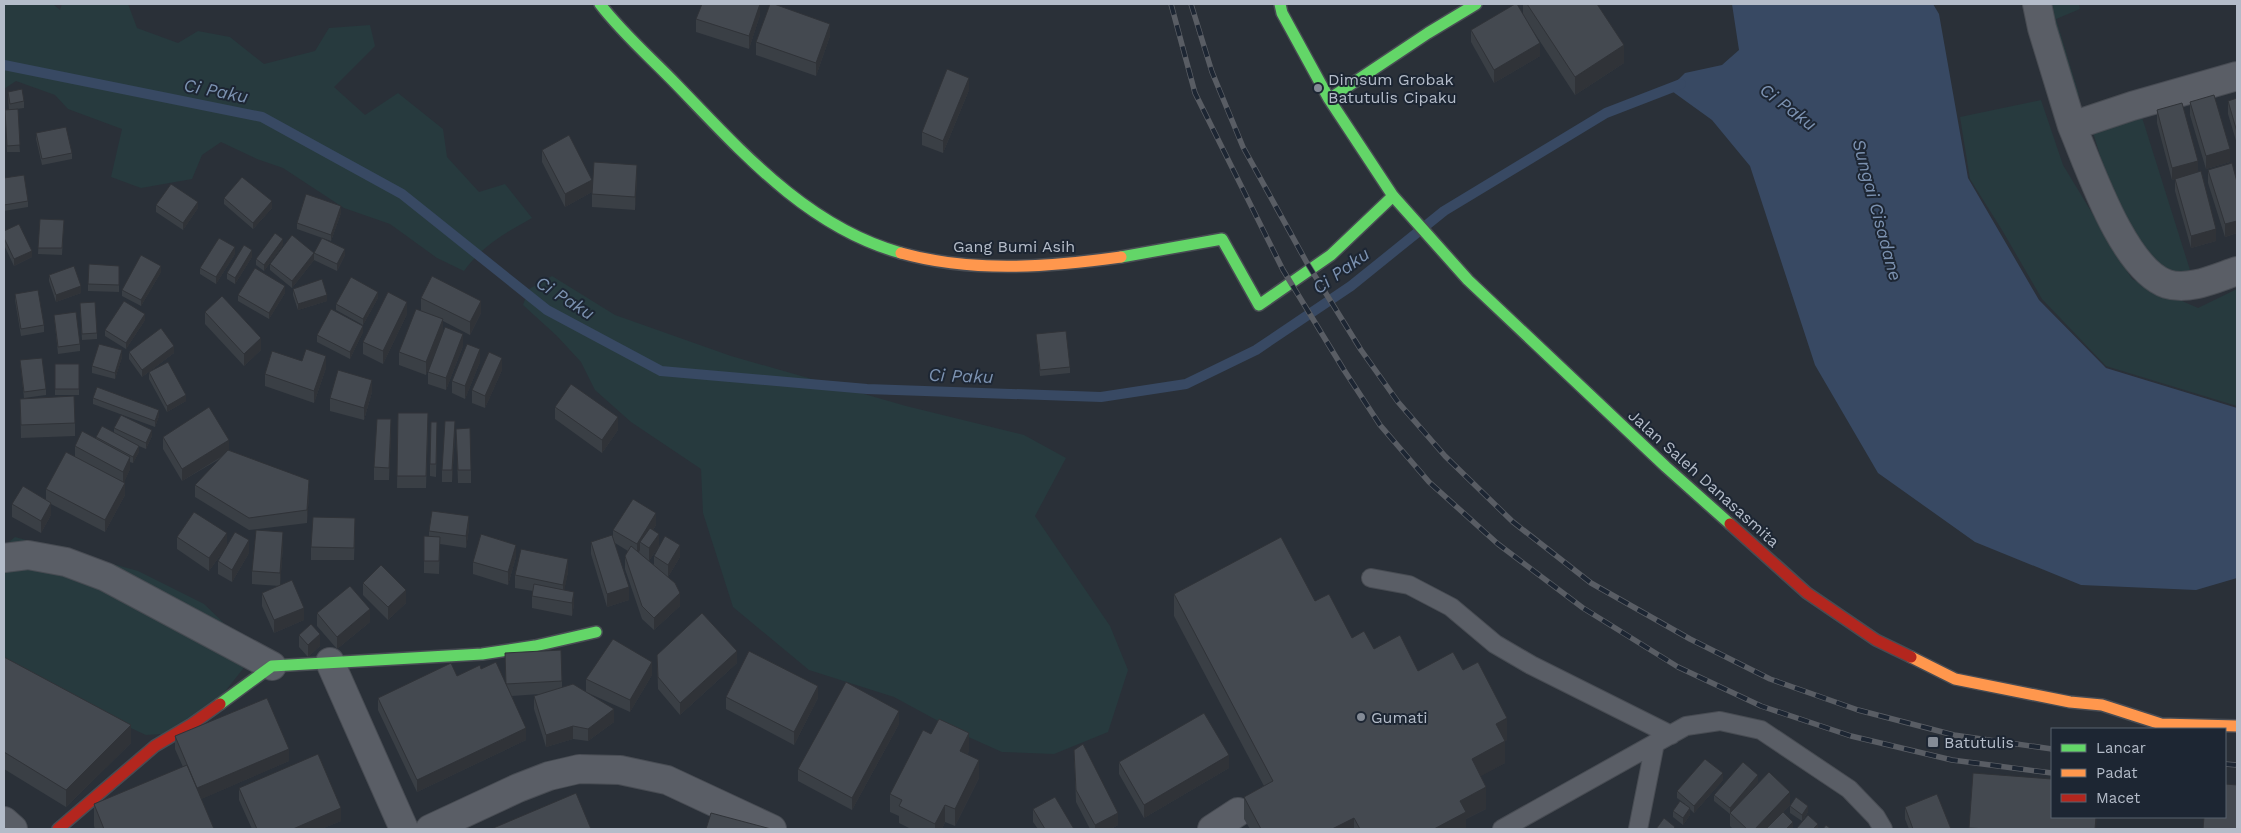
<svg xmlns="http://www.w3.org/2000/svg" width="2241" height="833" font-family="'Work Sans',sans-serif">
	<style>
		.green { fill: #273a3e }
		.water { fill: #384963 }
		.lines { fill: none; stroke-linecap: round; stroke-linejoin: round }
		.stream { stroke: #384963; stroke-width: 10 }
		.lane-casing { stroke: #484c53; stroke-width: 20 }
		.street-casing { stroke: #484c53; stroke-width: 30 }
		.fast-casing { stroke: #484c53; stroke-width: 14 }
		.slow-casing { stroke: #484c53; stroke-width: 14 }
		.jam-casing { stroke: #484c53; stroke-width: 14 }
		.lane { stroke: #5a5e66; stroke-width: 18 }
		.street { stroke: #5a5e66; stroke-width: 28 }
		.fast { stroke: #63d668; stroke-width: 11 }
		.slow { stroke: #ff974d; stroke-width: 11 }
		.jam { stroke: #b3261e; stroke-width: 11 }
		.rail-casing { stroke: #595d64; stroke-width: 5.5 }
		.rail { stroke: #1d2633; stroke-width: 4; stroke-dasharray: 11; stroke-linecap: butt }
		.wall { fill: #3a3f45; fill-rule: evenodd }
		.shaded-wall { fill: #303338 }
		.building { fill: #444950; stroke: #303338 }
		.poi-dot { fill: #848b96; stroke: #1d2633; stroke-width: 2 }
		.labels { text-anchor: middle; stroke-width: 4; stroke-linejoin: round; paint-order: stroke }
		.poi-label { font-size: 16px; fill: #b4bcc9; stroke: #1d2633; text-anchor: start }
		.street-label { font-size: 16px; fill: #b4bcc9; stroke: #1d2633 }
		.water-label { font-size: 18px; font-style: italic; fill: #7c92b1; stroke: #1d2633 }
	</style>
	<rect width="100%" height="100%" fill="#2a3038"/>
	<!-- green -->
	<path class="green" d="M4 4H53L60 10 62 4H128L137 28 178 43 198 31 230 37 264 64 315 51 329 28 370 25 375 46 334 87 365 115 398 93 443 129 447 157 479 192 505 184 532 218C505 233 482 246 464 271L437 258 390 224 344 208 283 168 257 159 221 142 202 155 192 179 141 188 111 177 122 129 68 109 55 95 16 81 4 89Z
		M2031 4H2079L2080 9 2056 19 2079 95 2057 102Z
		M2041 100 2063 165 2132 279 2198 308 2237 289V406L2106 366 2042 299 2002 230 1970 179 1960 117Z
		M2140 111 2190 270 2154 282 2136 274 2092 129Z
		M552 276 615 315 731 356 906 406 1024 435 1066 458 1035 516 1110 626 1128 670 1108 732 1054 754 1002 752 964 735 894 697 809 670 733 607 703 513 701 469 631 422 595 390 581 362 557 336 523 305 529 289Z
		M15 537 138 571 204 604 234 633 246 665 193 732 146 735 109 718 4 682V546Z"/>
	<!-- water -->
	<path class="water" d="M1732 4H1933L1939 14 1968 178 2039 300 2106 368 2237 408V578L2196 590 2081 585 1975 542 1878 473 1815 365 1750 166 1712 120 1669 89 1685 73 1722 65 1739 50Z"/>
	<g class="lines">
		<!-- stream -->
		<path class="stream" d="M4 65 262 117 402 194 547 310 661 371 867 389 1101 397 1186 384 1256 350 1351 286 1444 211 1606 113 1681 84"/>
		<!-- lane casing -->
		<g class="lane-casing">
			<path id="lane" d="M1371 578 1409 585 1451 607 1495 644 1531 665 1671 735
				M1502 829 1686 726 1720 721 1761 730 1849 789 1876 817 1883 829
				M1638 829 1655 743"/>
		</g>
		<!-- street casing -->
		<g class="street-casing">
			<path id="street" d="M2037 4 2042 28 2072 126
				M2237 76 2132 106 2072 126C2089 166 2123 269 2167 284 2189 291 2216 278 2237 271
				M4 558 28 555 66 562 106 577 272 666
				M330 662 404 829
				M4 821 13 829
				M430 829 518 788 549 776 579 769 620 770 667 780 772 829
				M1212 829 1238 812"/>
		</g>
		<!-- fast casing -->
		<g class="fast-casing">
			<path id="fast" d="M600 4C622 33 651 58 676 84 741 151 807 227 901 253
				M1280 4 1282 13 1329 99 1393 196 1468 280 1666 467 1730 524
				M1329 99 1428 33 1476 4
				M1121 257 1222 239 1259 305 1331 255 1393 196
				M220 704 272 666 482 654 535 646 596 632"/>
		</g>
		<!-- slow casing -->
		<g class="slow-casing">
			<path id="slow" d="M901 253C972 273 1049 267 1121 257
				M1911 657 1955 679 2070 702 2102 705 2161 724 2237 726"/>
		</g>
		<!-- jam casing -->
		<g class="jam-casing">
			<path id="jam" d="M1730 524 1807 593 1876 640 1911 657
				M58 829 155 746 192 724 220 704"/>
		</g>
		<!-- lane -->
		<use href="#lane" class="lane"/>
		<!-- street -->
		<use href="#street" class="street"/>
		<!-- fast -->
		<use href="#fast" class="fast"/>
		<!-- slow -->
		<use href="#slow" class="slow"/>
		<!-- jam -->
		<use href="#jam" class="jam"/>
		<!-- rail casing -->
		<g class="rail-casing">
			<path id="rail" d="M1171 4 1195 93 1283 270 1344 370 1380 425 1429 482 1498 544 1583 608 1678 667 1761 706 1851 736 1952 760 2052 773
				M1191 4 1212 72 1243 147 1307 263 1361 350 1398 402 1445 456 1513 522 1591 583 1690 639 1770 679 1858 710 1954 735 2052 749
				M2225 764 2237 765"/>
		</g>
		<!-- rail -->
		<use href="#rail" class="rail"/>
	</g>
	<!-- wall -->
	<path class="wall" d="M1523 4H1597L1624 63 1575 95 1528 23 1540 56 1494 83 1471 42V30L1523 14Z
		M760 15 749 49 696 32V19Z
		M830 36 816 76 756 55V42Z
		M969 90 943 153 922 145V132Z
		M8 92 24 101V108L16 109 20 152H7L5 110H9L8 98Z
		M2237 98V144L2228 114V101Z
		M2190 102 2230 162 2206 169 2190 115Z
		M2157 110 2198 172 2216 241 2191 248 2175 191V179L2172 180 2157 123Z
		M36 133 72 153V159L42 165 36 139Z
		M542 150 592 189 637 177 635 210 592 207V192L565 207 542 162Z
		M2208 170 2237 182V233L2225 237 2208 183Z
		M4 178 28 201V207L4 211Z
		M224 198 272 208 253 229 224 204Z
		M156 205 198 208 183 230 156 212Z
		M341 213 331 241 297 229V223Z
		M40 219 64 220 62 255 38 254Z
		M4 231 32 257 14 266 4 245Z
		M283 245 264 271 256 265V259Z
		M314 253 345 255 337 271 314 260 292 288 270 270V264Z
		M235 254 216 284 200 274V268Z
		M252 257 235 284 227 279V273Z
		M119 266V292L88 291V284Z
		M161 272 141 306 122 296V290Z
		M49 275 81 293 56 302 49 281Z
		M293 289 327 301 298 310 293 295Z
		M285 293 269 319 238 301V295Z
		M15 294 44 325V332L21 336 15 300Z
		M378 298 363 325 336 310V304Z
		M421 298 481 313 470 335 443 321V331L426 375 399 365V352L421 310Z
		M80 303 97 333V339L82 340Z
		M205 312 261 350 244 366 205 324Z
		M407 314 383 364 363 354V342Z
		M54 315 80 344V351L58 354Z
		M145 320 126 349 105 336V330Z
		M363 332 350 359 317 342V335Z
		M1036 334 1070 367V373L1040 376Z
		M463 346 446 390 428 384V372Z
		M129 352 174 353 142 377 129 359Z
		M122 357 115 379 92 373V366Z
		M20 360 46 389V395L24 398Z
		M302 361 326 368 314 403 265 386V374Z
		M480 362 465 399 452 393V381Z
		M55 364H79V395H55Z
		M502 370 485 408 472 403V390Z
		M149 372 186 401 167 412 149 379Z
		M372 392 364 420 330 411V398Z
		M93 398 159 416 155 427 93 404Z
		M20 399 75 423V436L21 438Z
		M555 407 618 430 602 453 555 419Z
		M398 413 428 426 426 488H397Z
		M114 428 152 436 146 449 139 446V452L133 463 130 462V469L124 482 125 495 105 532 51 504V515L41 533 12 517V504L46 499V489L75 457V446L96 439V437L114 432Z
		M456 429 471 470V483H458Z
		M391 432 389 480H374V467Z
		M437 434 436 477 430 476V464Z
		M455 434 452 482H442V470Z
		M163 437 229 450 309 493 307 523 249 530 195 497V485L221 458 182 481 163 449Z
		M656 525 653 530 659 546 680 557 668 577 666 576 680 606 654 630 642 619 625 569V556L628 551 615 543 629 600 607 607 591 554V542L613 539V530ZM659 546 654 556V565L641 555 649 561Z
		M469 529 466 548 440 544 439 574 424 573V561L429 536V531Z
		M355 530 354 560H311V547Z
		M177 537 227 546 209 571 177 549Z
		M283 545 280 586 304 620 274 633 262 606V593L280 586 252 584V571Z
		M249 553 232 582 218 574V561Z
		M516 557 508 585 473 574V562Z
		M568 572 564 590 574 604 572 616 532 608V596L533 591 515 588V575Z
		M363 583 406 603 388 620 363 595Z
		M1174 594 1315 601 1352 638 1418 671 1463 670 1507 740 1505 741V763L1480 776 1486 809 1466 819V829H1250L1244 819V797L1264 786 1174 616Z
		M317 613 370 622 337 649 317 626Z
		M299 635 320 646 308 657 299 647Z
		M505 653 562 681V687L614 722 588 741 573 739 546 747 534 709V696L540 694 512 696 526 740 417 792 378 710V698L481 669 506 684Z
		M657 655 737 663 680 715 658 689Z
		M4 657 131 743 66 807 4 769Z
		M652 675 630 712 586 692V679Z
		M726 697 818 698 794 745 726 709Z
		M899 724 852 810 798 781V769Z
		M175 736 289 761 201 799 214 829H95L94 826V804L183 767 175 749Z
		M1074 750 1118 825 1111 829H1090L1076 802Z
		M969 751 967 755 979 778 955 826 945 822 942 829H911L899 823V816L890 812V794Z
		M1119 762 1229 768 1144 818 1119 774Z
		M1723 780 1694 813 1690 809V815L1683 825 1673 817V811L1685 804 1677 798V791Z
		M1758 782 1746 796 1790 805 1768 827 1793 829H1733L1730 826V814L1714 801V795Z
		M239 788 341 821 321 829H252L239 800Z
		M1790 806 1808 812 1802 821 1790 813Z
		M1905 807 1951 829H1909L1905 819Z
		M1033 809 1074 829H1038L1033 822Z"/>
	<!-- shaded-wall -->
	<path class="shaded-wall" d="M760 4V15L749 49V36Z
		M830 24V36L816 76V63Z
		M1540 43V56L1494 83V70Z
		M1624 45V63L1575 95V77Z
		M969 78V90L943 153V141Z
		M2230 149V162L2206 169V156Z
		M2198 161V173L2172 180V168Z
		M637 165V177L635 210V197Z
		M592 180V192L565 207V194Z
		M272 201V208L253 229V223Z
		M198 202V208L183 230V223Z
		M341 206V213L331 241V235Z
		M2237 221V233L2225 237V224Z
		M2216 229V241L2191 248V236Z
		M283 239V245L264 271V265Z
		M235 247V254L216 284V277Z
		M345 249V255L337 271V264Z
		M252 250V257L235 284V278Z
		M32 251V257L14 266V259Z
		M314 253V260L292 288V281Z
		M5 259V266L4 267V260Z
		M161 266V272L141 306V300Z
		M81 286V293L56 302V295Z
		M285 286V293L269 319V313Z
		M378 292V298L363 325V319Z
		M327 295V301L298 310V304Z
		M481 301V313L470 335V322Z
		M407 302V314L383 364V351Z
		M145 314V320L126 349V343Z
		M443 319V331L426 375V362Z
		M363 326V332L350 359V352Z
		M463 334V346L446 390V378Z
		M261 338V350L244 366V354Z
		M174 346V353L142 377V370Z
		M480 349V362L465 399V386Z
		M122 350V357L115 379V373Z
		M326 356V368L314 403V391Z
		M502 358V370L485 408V396Z
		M372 380V392L364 420V408Z
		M186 395V401L167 412V406Z
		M159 410V416L155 427V421Z
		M618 417V430L602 453V440Z
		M391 419V432L389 480V468Z
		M455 421V434L452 482V470Z
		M152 430V436L146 449V443Z
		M229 440V452L182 481V469Z
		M139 446V452L133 463V457Z
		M130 457V469L123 485V472Z
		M309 480V493L307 523V510Z
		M125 483V495L105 532V520Z
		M51 503V515L41 533V521Z
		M656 513V525L644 544 640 542V550L637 556V544Z
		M469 516V529L466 548V536Z
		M283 532V545L280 586V573Z
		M227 533V546L209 571V558Z
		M659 534V546L649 561V548Z
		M249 540V553L232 582V570Z
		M516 545V557L508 585V572Z
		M680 545V557L668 577V565Z
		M568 559V572L563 597V585Z
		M629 587V600L607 607V594Z
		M406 590V603L388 620V607Z
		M574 592V604L572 616V603Z
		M680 593V606L654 630V618Z
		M304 608V620L274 633V620Z
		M370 609V622L337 649V637Z
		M320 634V646L308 657V645Z
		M737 651V663L680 715V703Z
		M652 662V675L630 712V700Z
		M818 686V698L794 745V732Z
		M614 709V722L588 741V729Z
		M899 711V724L852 810V798Z
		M1507 718V740L1505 741V763L1472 781V759L1496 724Z
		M131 725V743L66 807V790Z
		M573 726V739L546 747V735Z
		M526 728V740L417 792V780Z
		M969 733V751L960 769V751Z
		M289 749V761L197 801V788Z
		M1229 755V768L1144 818V805Z
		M979 760V778L955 826V809Z
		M1723 773V780L1694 813V806Z
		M1758 775V782L1730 814V808Z
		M1486 787V809L1466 819V829H1434L1460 801Z
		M1790 792V805L1766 829H1755Z
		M945 805V822L942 829H935V824Z
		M1808 806V812L1802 821V815Z
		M341 808V821L321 829H293Z
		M1690 808V815L1683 825V818Z
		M1118 813V825L1111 829H1095V825Z
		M2096 817H2097L2096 829H2095Z
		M1354 818V829H1332Z
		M1793 822V829H1786Z
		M1818 824V829H1813Z"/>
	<!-- building -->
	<path class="building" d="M702 4H760L749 36 696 19Z
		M770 4H774L830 24 816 63 756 42Z
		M1515 4H1517L1540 43 1494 70 1471 30Z
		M1527 4H1597L1624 45 1575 77Z
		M947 69 969 78 943 141 922 132Z
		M22 89 24 101 10 104 8 92Z
		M2214 95 2230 149 2206 156 2190 102Z
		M2237 98V132L2228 101Z
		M2182 103 2198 161 2172 168 2157 110Z
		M18 109 20 145 7 146 5 110Z
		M66 127 72 153 42 159 36 133Z
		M569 135 592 180 565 194 542 150Z
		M594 162 637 165 635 197 592 194Z
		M2232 163 2237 182V221L2225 224 2208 170Z
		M2201 171 2216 229 2191 236 2175 179Z
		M24 175 28 201 4 205V178Z
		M242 177 272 201 253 223 224 198Z
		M171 184 198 202 183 223 156 205Z
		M306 194 341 206 331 235 297 223Z
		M40 219 64 220 62 248H38Z
		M19 224 32 251 14 259 4 238V231Z
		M275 233 283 239 264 265 256 259Z
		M292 235 314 253 322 238 345 249 337 264 314 253 292 281 270 264Z
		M219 238 235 247 216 277 200 268Z
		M244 245 252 250 235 278 227 273Z
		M141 255 161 266 141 300 122 290Z
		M89 264 119 266V285L88 284Z
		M74 266 81 286 56 295 49 275Z
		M255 268 285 286 269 313 238 295Z
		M432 276 481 301 470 322 421 298Z
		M351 277 378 292 363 319 336 304Z
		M322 279 327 295 298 304 293 289Z
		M38 290 44 325 21 329 15 294Z
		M388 292 407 302 383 351 363 342Z
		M222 296 261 338 244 354 205 312Z
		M124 301 145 314 126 343 105 330Z
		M95 302 97 333 82 334 80 303Z
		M331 309 363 326 350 352 317 335Z
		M416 309 443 319 426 362 399 352Z
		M76 312 80 344 58 347 54 315Z
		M445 327 463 334 446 378 428 372Z
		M161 328 174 346 142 370 129 352Z
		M1066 331 1070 367 1040 370 1036 334Z
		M99 344 122 350 115 373 92 366Z
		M467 344 480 349 465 386 452 381Z
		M306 349 326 356 314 391 265 374 272 351 302 361Z
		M489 352 502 358 485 396 472 390Z
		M42 358 46 389 24 392 20 360Z
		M168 362 186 395 167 406 149 372Z
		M55 364H79V389H55Z
		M338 370 372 380 364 408 330 398Z
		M571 384 618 417 602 440 555 407Z
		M97 387 159 410 155 421 93 398Z
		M74 396 75 423 21 425 20 399Z
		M209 407 229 440 182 469 163 437Z
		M398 413H428L426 476H397Z
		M121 415 152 430 146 443 114 428Z
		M377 419H391L389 468 374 467Z
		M445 421H455L452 470H442Z
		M431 422H437L436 464H430Z
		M102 426 139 446 133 457 96 437Z
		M470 428 471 470H458L456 429Z
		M82 431 130 457 123 472 75 446Z
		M228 450 309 480 307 510 249 518 195 485Z
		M66 452 125 483 105 520 46 489Z
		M23 486 51 503 41 521 12 504Z
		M633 499 656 513 637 544 613 530Z
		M432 511 469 516 466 536 429 531Z
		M194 512 227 533 209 558 177 537Z
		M313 517 355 518 354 548 311 547Z
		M650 528 659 534 649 548 640 542Z
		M256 530 283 532 280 573 252 571Z
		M235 532 249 540 232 570 218 561Z
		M481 534 516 545 508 572 473 562Z
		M612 535 629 587 607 594 591 542Z
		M424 536 440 537 439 561H424Z
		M665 536 680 545 668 565 654 556Z
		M1281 537 1315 601 1329 594 1352 638 1364 631 1374 649 1400 635 1418 671 1453 652 1463 670 1478 662 1507 718 1496 724 1505 741 1472 759 1486 787 1460 801 1466 812 1434 829H1360L1354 818 1332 829H1261L1244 797 1273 781 1174 594Z
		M631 546 675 583 680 593 654 618 642 606 625 556Z
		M521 549 568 559 563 585 515 575Z
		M381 565 406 590 388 607 363 583Z
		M292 580 304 608 274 620 262 593Z
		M534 584 574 592 572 603 532 596Z
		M350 586 370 609 337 637 317 613Z
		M702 613 737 651 680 703 658 677 657 655Z
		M311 624 320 634 308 645 299 635Z
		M613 639 652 662 630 700 586 679Z
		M561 650 562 681 506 684 505 653Z
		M749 651 818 686 794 732 726 697Z
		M4 657 131 725 66 790 4 752Z
		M496 662 526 728 417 780 378 698 451 663 457 676 480 665 481 669Z
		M846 682 899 711 852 798 798 769Z
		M573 684 614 709 588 729 573 726 546 735 534 696Z
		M267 698 289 749 197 788 175 736Z
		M1204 713 1229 755 1144 805 1119 762Z
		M939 719 969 733 960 751 979 760 955 809 945 805 935 824 899 806 902 800 890 794 923 730 931 734Z
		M1083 744 1118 813 1095 825 1076 790 1074 750Z
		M318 754 341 808 293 829H257L239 788Z
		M1705 759 1723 773 1694 806 1677 791Z
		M1743 762 1758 775 1730 808 1714 795Z
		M187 765 214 829H104L94 804Z
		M1769 772 1790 792 1755 829H1747L1730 813Z
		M1973 773 2052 779V817H2096L2095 829H1988L1969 828Z
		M2225 784 2237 785V829H2203L2204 817H2225Z
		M576 793 591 829H491Z
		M1937 794 1951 829H1913L1905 807Z
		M1055 797 1074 829H1045L1033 809Z
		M1796 797 1808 806 1802 815 1790 806Z
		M1680 801 1690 808 1683 818 1673 811Z
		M1783 812 1793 822 1786 829H1766Z
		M711 813 771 829H706Z
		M1808 815 1818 824 1813 829H1796Z
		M1664 818 1675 827 1673 829H1656Z
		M1826 825 1831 829H1823Z"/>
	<!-- markers -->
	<g class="poi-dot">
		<circle cx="1318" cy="88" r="5"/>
		<circle cx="1361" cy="717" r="5"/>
		<rect x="1927" y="736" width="12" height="12" rx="2.5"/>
	</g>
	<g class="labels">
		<!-- poi labels -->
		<g class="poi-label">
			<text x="1328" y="85">Dimsum Grobak<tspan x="1328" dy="18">Batutulis Cipaku</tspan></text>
			<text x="1371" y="723">Gumati</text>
			<text x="1944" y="748">Batutulis</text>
		</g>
		<!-- street labels -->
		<g class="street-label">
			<text x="1014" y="252">Gang Bumi Asih</text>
			<text transform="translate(1704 478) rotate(42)" y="6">Jalan Saleh Danasasmita</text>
		</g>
		<!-- water labels -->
		<g class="water-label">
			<text transform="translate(216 91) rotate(11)" y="6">Ci Paku</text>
			<text transform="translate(1788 107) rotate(37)" y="6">Ci Paku</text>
			<text transform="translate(1877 210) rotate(75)" y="6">Sungai Cisadane</text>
			<text transform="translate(1341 271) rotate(-36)" y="6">Ci Paku</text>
			<text transform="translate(565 298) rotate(32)" y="6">Ci Paku</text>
			<text transform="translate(961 376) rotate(2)" y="6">Ci Paku</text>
		</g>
	</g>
	<!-- border -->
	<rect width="2241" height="833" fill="none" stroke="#b4bcc9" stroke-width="10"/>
	<!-- legend -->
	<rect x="2051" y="728" width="175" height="90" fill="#1d2633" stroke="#59626f"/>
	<rect x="2061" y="744" width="25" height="8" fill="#63d668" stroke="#59626f"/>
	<text x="2096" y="753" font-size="15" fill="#b4bcc9">Lancar</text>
	<rect x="2061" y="769" width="25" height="8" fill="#ff974d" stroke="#59626f"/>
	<text x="2096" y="778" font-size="15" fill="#b4bcc9">Padat</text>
	<rect x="2061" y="794" width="25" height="8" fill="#b3261e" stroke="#59626f"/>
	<text x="2096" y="803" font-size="15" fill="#b4bcc9">Macet</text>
</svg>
